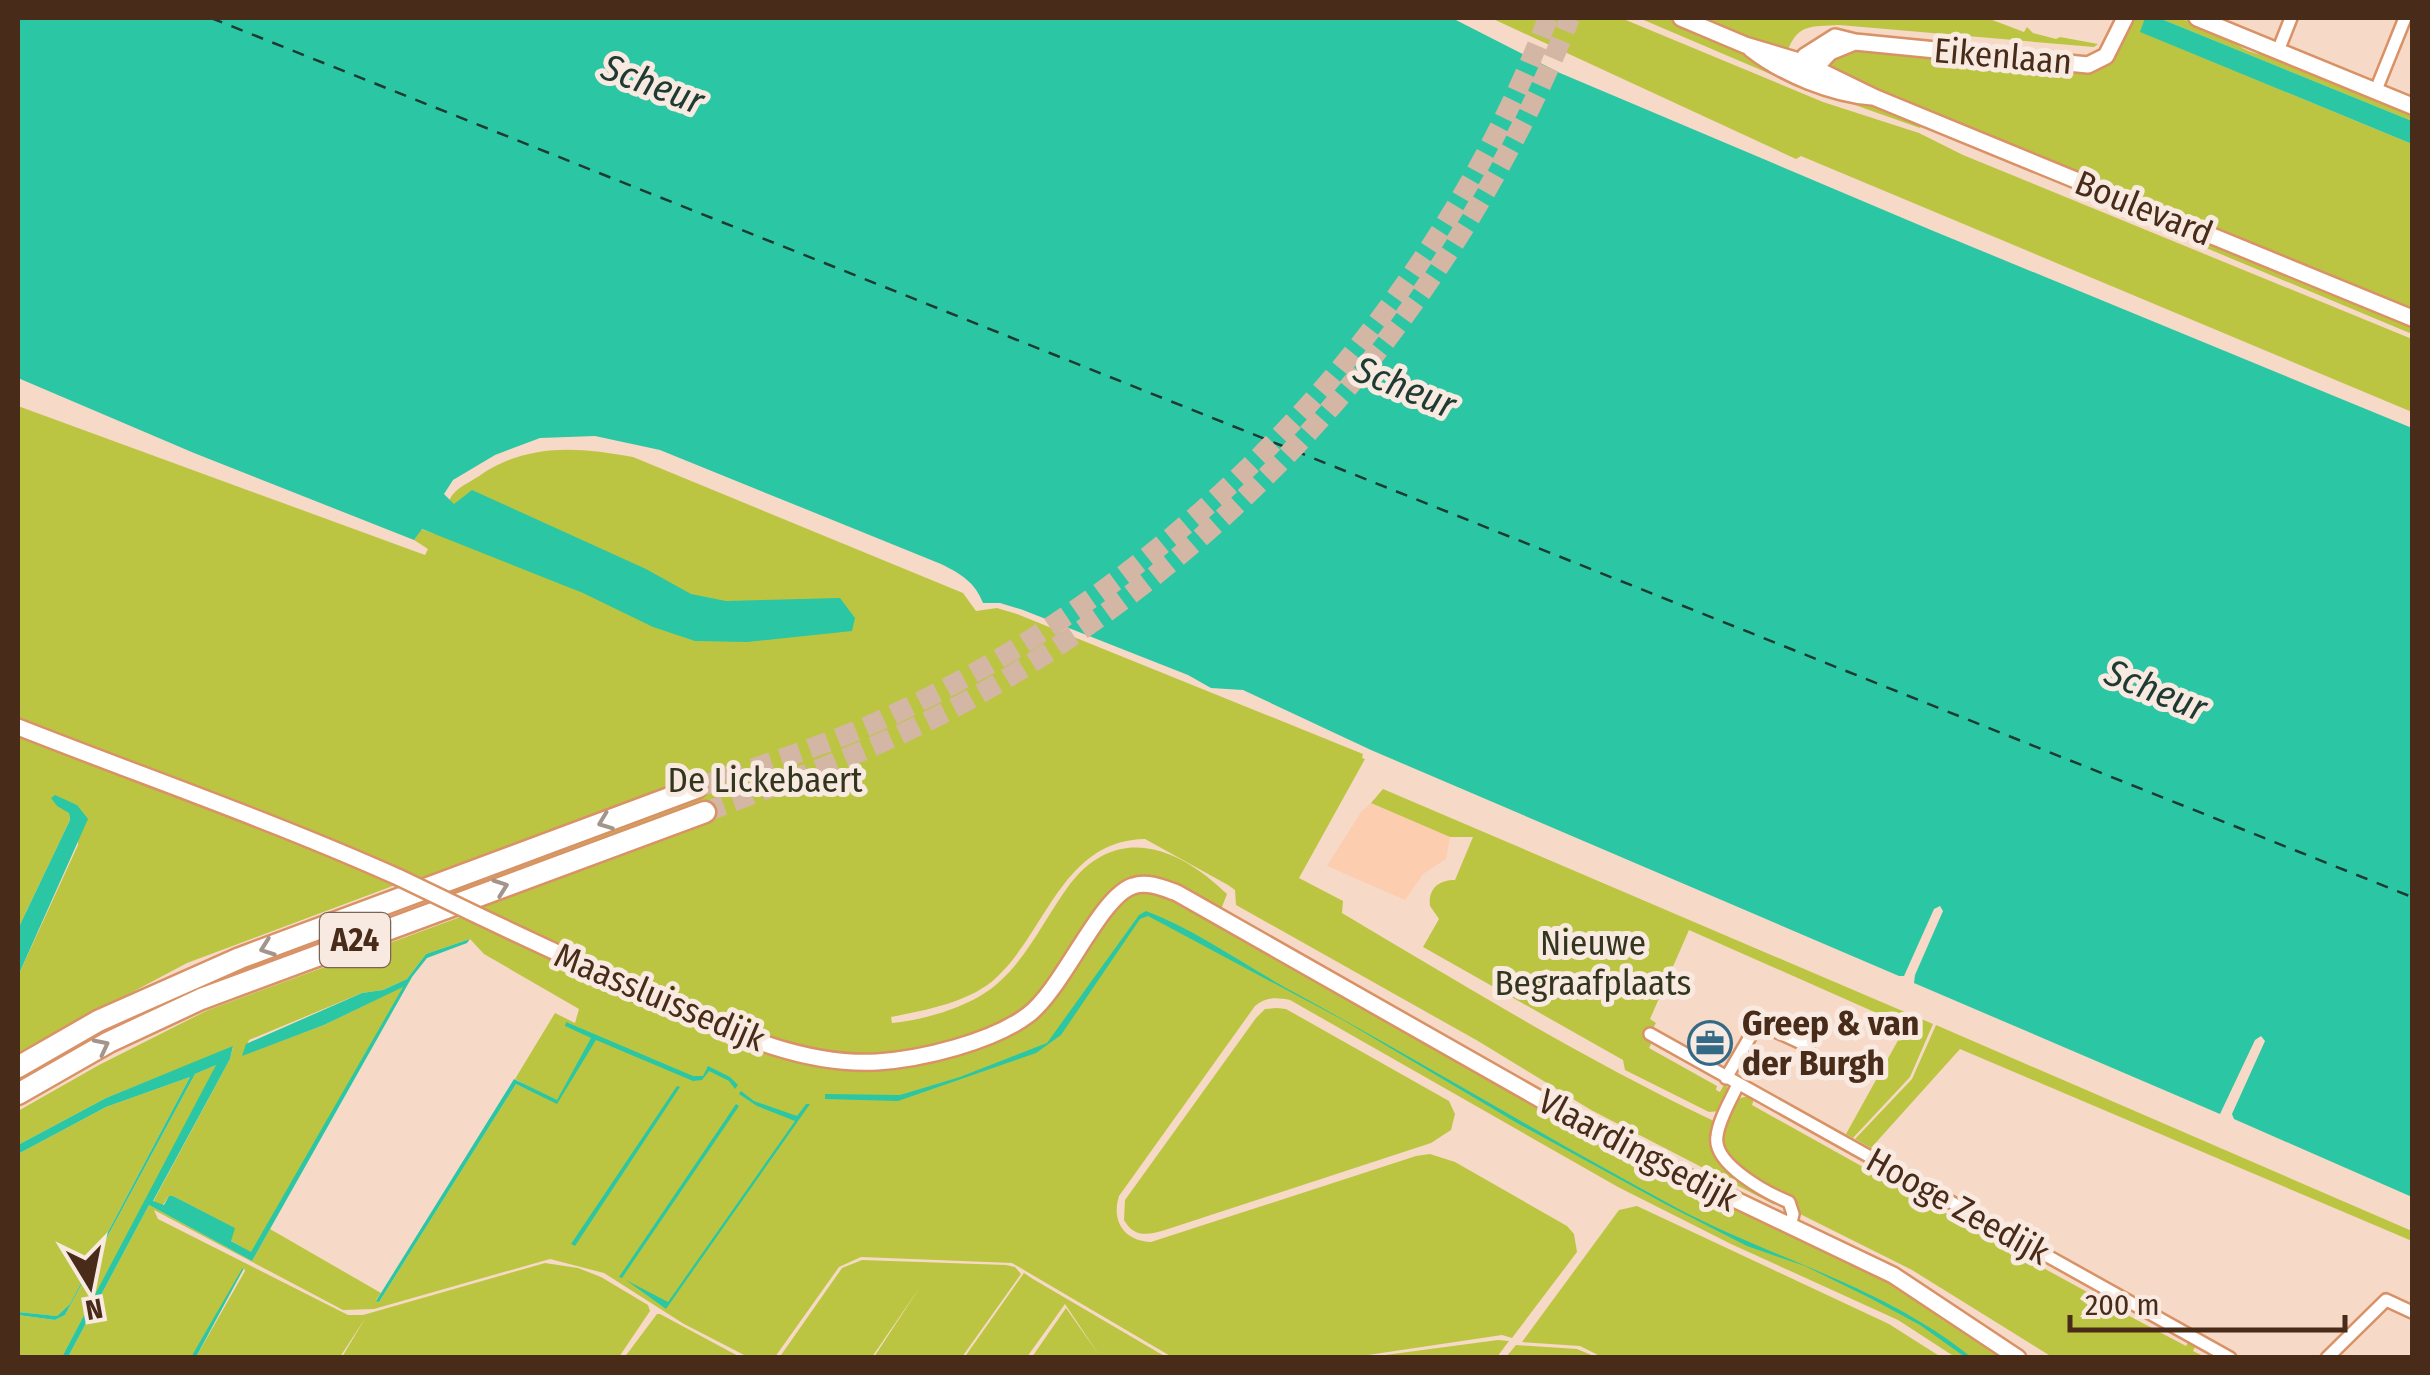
<svg xmlns="http://www.w3.org/2000/svg" width="2430" height="1375" font-family="'Fira Sans Condensed',sans-serif">
	<style>
		.built { fill: #fdcdaf }
		.green { fill: #bcc542 }
		.water { fill: #2bc6a3 }
		.lines { fill: none; stroke-linecap: round; stroke-linejoin: round }
		.ferry { stroke: #1d3b32; stroke-width: 2.5; stroke-dasharray: 12 10; stroke-linecap: butt }
		.highway-tunnel { stroke: #d4b6a4; stroke-width: 20; stroke-dasharray: 20 10; stroke-linecap: butt }
		.street-casing { stroke: #d89265; stroke-width: 16 }
		.secondary-casing { stroke: #d89265; stroke-width: 20 }
		.highway-casing { stroke: #d89265; stroke-width: 25 }
		.street { stroke: #fff; stroke-width: 11 }
		.secondary { stroke: #fff; stroke-width: 15 }
		.highway { stroke: #fff; stroke-width: 20 }
		.secondary-bridge-casing { stroke: #d89265; stroke-width: 20; stroke-linecap: butt }
		.secondary-bridge { stroke: #fff; stroke-width: 15 }
		.oneway { stroke: #a4958c }
		.labels { text-anchor: middle; stroke-width: 10; stroke-linejoin: round; paint-order: stroke }
		.shield { fill: #f9eae1; stroke: #7d6455; stroke-width: 2.5 }
		.shield-label { font-size: 32px; font-weight: bold; fill: #482b19 }
		.street-label { font-size: 35px; fill: #482b19; stroke: #f9eae1 }
		.park-label { font-size: 35px; fill: #33361e; stroke: #f9eae1 }
		.poi-label { font-size: 35px; font-weight: bold; fill: #482b19; stroke: #f9eae1; text-anchor: start }
		.water-label { font-size: 38px; font-style: italic; fill: #1d3b32; stroke: #f9eae1 }
	</style>
	<rect width="100%" height="100%" fill="#f7d9c7"/>
	<!-- built -->
	<path class="built" d="M1371 803 1450 837 1446 859 1423 874 1405 900 1327 866 1361 812Z"/>
	<!-- green -->
	<path class="green" d="M1491 18H1621L1823 102 1919 133 1963 155 2412 339V412L1801 156 1796 159Z
		M1639 18H1667L1779 71 1775 76Z
		M1695 18H1987L2024 32 2027 27 2033 33 2056 39 2060 37 2098 44 2094 47 1839 25C1811 27 1798 23 1787 52Z
		M2132 18H2147L2141 32 2412 144V314L1835 74 1830 68 1832 57 1847 49 2085 69Z
		M2159 18C2179 18 2204 22 2221 33 2235 43 2250 57 2270 54L2412 114V121Z
		M1783 76 1923 121 1920 128 1784 80Z
		M2197 235 2412 324V334L2187 240Z
		M18 406 425 555 428 549 414 540 421 529 435 534C441 521 446 501 455 492 462 485 474 480 482 474 529 443 579 447 633 457L963 593 976 611 997 608 1017 614 1363 754 1362 758 1365 759 1299 878 1343 901 1342 913C1465 986 1587 1061 1716 1122 1699 1175 1752 1177 1775 1205L1591 1110 1478 1041 1236 905 1235 890 1228 885 1145 839C1064 840 1047 929 998 976 972 1002 926 1010 891 1017L892 1023C925 1020 973 1006 998 983 1028 957 1046 916 1070 884 1118 822 1180 848 1227 894L1220 912C1199 900 1176 883 1151 880 1101 874 1066 973 1034 1003 1004 1032 947 1047 906 1054L910 1063C945 1057 1004 1040 1032 1018 1065 992 1104 903 1132 892 1142 888 1153 891 1163 893L1662 1170 1896 1285 2010 1357H1955L1898 1320 1731 1244 1618 1187 1290 1000C1276 997 1265 997 1255 1006L1119 1196C1111 1221 1124 1241 1151 1242L1416 1156 1430 1154 1455 1162 1567 1226 1574 1234 1577 1252 1512 1338 1502 1335 1348 1358 1172 1357 1012 1263 861 1257 839 1267 775 1357H748L684 1324 604 1273 550 1259 374 1309 343 1310 154 1210 158 1219 348 1315H363L545 1263 578 1268 601 1277 648 1305 650 1311 619 1357H342L366 1317 340 1357H196L245 1271 244 1268 191 1357H68L149 1205 252 1261 270 1229 381 1293 376 1300 379 1302 516 1084 531 1091 533 1089 515 1079 555 1013 575 1023 579 1009 484 954 470 939 426 954 407 979 383 990 362 993 249 1040 243 1055 324 1025 404 986 251 1253 230 1240 234 1228 173 1196H169L163 1205 153 1202 230 1059 233 1047 106 1098 18 1145V1111L99 1065 208 1010 463 916 587 976 592 964 496 916 315 833 186 788 18 722Z
		M18 732 243 817 398 884 187 963 18 1053V976L78 845 77 805 59 798 69 813 70 820 18 929Z
		M1383 789 1933 1024 1910 1077 1853 1138 1846 1134 1906 1026 1689 930 1650 1019 1656 1023 1647 1039 1652 1042 1649 1048 1717 1086 1716 1090 1720 1092 1725 1083 1729 1091 1721 1111 1709 1112 1625 1070 1623 1060 1423 947 1439 919 1430 906C1428 889 1438 880 1455 880L1473 837H1450L1371 803Z
		M1277 1008 1286 1009 1449 1101 1455 1114 1451 1130 1431 1143 1165 1230C1148 1235 1134 1238 1124 1220L1125 1200 1256 1018 1265 1009Z
		M1936 1025 2412 1231V1241L1960 1049 1871 1148 1855 1139 1912 1079Z
		M218 1064 62 1357 18 1358V1315L55 1320 65 1315 195 1074Z
		M190 1077 70 1304 57 1316 18 1312V1154L106 1107Z
		M1748 1096 1754 1099 1752 1105 1967 1225 1971 1219 1995 1233 1992 1240 2100 1299 2104 1293 2121 1303 2118 1310 2186 1346 2189 1341 2196 1345 2193 1351 2205 1357H2052L1912 1270 1798 1213 1794 1199 1751 1176 1726 1155 1723 1130 1737 1099Z
		M1637 1206 1889 1324 1941 1357 1604 1358 1580 1346 1522 1342 1619 1210Z
		M862 1260 1006 1265 1015 1267 1021 1274 962 1357H874L920 1287 872 1357 779 1358 842 1268Z
		M1024 1273 1033 1279 1166 1357H1032L1066 1308 1099 1355 1065 1304 1027 1357 964 1358Z
		M657 1314H660L740 1357 624 1358Z
		M1498 1340 1509 1341 1497 1357H1370Z
		M1516 1345 1577 1349 1596 1357H1506Z"/>
	<!-- water -->
	<path class="water" d="M18 18H1452L1560 73 1931 230 2412 428V1197L2234 1119 2232 1114 2265 1041 2261 1036 2255 1040 2220 1114 1914 983 1915 975 1943 911 1940 906 1934 909 1904 976H1899L1371 750 1243 690 1211 688 1188 675 1023 610 1000 603H983C975 582 961 574 941 564L660 450 595 436 540 438 495 455 453 480 444 494 454 504 472 490 646 569 691 594 726 601 840 598 855 618 852 631 747 642 695 641 653 627 583 593 422 529 414 540 194 453 18 378Z
		M2145 18H2159L2412 121V144L2140 32Z
		M55 795 77 805 88 819 18 976V929L70 820 69 813 57 806 51 798Z
		M1146 911C1199 931 1248 968 1299 995 1425 1064 1548 1139 1675 1207 1773 1259 1883 1286 1971 1357H1965L1920 1325 1870 1298 1805 1266 1747 1246 1667 1205 1517 1123 1343 1020 1148 916 1140 919 1061 1035 1036 1053 898 1101 825 1099V1094L900 1095 960 1077 1047 1043 1139 915Z
		M470 939 467 943 427 958 412 977 252 1261 149 1205 68 1357H62L216 1065 195 1074 65 1315 55 1320 18 1315V1312L57 1316 70 1304 190 1077 106 1107 18 1154V1145L106 1098 233 1046 230 1059 153 1201 164 1205 169 1196H173L235 1228 231 1241 251 1252 403 987 324 1025 242 1056 246 1044 362 993 383 990 407 979 426 954Z
		M566 1022 693 1076H703L708 1066 730 1077 738 1085 735 1089 729 1081 709 1071 702 1080 693 1081 596 1040 557 1104 516 1084 379 1302 376 1301 514 1079 557 1100 591 1038 565 1026Z
		M677 1086 680 1087 575 1246 571 1244Z
		M741 1091 754 1101 797 1116 806 1104H810L666 1309 626 1280 668 1302 795 1121 757 1106 739 1094Z
		M736 1104 739 1106 622 1278 619 1277Z
		M244 1268 196 1357H191L242 1269Z"/>
	<g class="lines">
		<!-- ferry -->
		<path class="ferry" d="M211 18 2412 897"/>
		<!-- highway-tunnel -->
		<path class="highway-tunnel" d="M696 788C757 766 822 747 881 720 1180 584 1430 325 1548 18
			M705 812C800 777 895 742 983 692 1248 541 1458 300 1570 18"/>
		<!-- street casing -->
		<g class="street-casing">
			<path id="street" d="M2278 51 2291 18
				M2376 90 2405 18
				M1650 1034 2230 1358
				M1726 1078 1758 1023 1808 1046
				M1738 1084C1731 1100 1719 1119 1717 1136 1712 1164 1767 1193 1789 1202L1793 1214 1790 1227
				M2327 1358 2386 1300 2412 1312"/>
		</g>
		<!-- secondary casing -->
		<g class="secondary-casing">
			<path id="secondary" d="M1681 18 1745 45 1802 62 1876 98 2412 318
				M2197 18 2412 106
				M1751 49C1783 74 1832 94 1872 97
				M1811 72 1830 52 1852 43
				M1805 77V56L1835 37 1855 42 2088 65 2106 56 2125 18
				M18 727C145 777 275 822 400 878
				M479 916C536 943 594 970 652 996 723 1028 797 1066 877 1062 922 1059 992 1042 1028 1015 1063 989 1100 896 1133 886 1148 881 1163 888 1177 893L1619 1144 1893 1275 2018 1358"/>
		</g>
		<!-- highway casing -->
		<g class="highway-casing">
			<path id="highway" d="M18 1067 98 1021 240 958 696 788
				M18 1094 109 1042 201 999 705 812"/>
		</g>
		<!-- street -->
		<use href="#street" class="street"/>
		<!-- secondary -->
		<use href="#secondary" class="secondary"/>
		<!-- highway -->
		<use href="#highway" class="highway"/>
		<!-- secondary-bridge casing -->
		<g class="secondary-bridge-casing">
			<path id="secondary-bridge" d="M400 878 479 916"/>
		</g>
		<!-- secondary-bridge -->
		<use href="#secondary-bridge" class="secondary-bridge"/>
	</g>
	<!-- one-way arrows -->
	<defs><path id="oneway-chevron" d="M-2-3.5L2.5 0L-2 3.5" fill="none" stroke-width="1.6" stroke-linecap="round" stroke-linejoin="round" transform="scale(2.5)"/></defs>
	<g class="oneway">
		<use href="#oneway-chevron" transform="translate(605 822) rotate(159)"/>
		<use href="#oneway-chevron" transform="translate(501 887) rotate(-20)"/>
		<use href="#oneway-chevron" transform="translate(267 948) rotate(160)"/>
		<use href="#oneway-chevron" transform="translate(102 1046) rotate(-27)"/>
	</g>
	<!-- icons -->
	<defs>
		<g id="office-ring" transform="scale(2.25)"><circle r="9.5" fill="#f9eae1" stroke="#356a86" stroke-width="1.5"/><path d="M-6-3h4V-5.5h4V-3h4V5H-6ZM-1-4.5V-3h2v-1.5ZM-6 0V1H6V0Z" fill="#356a86"/></g>
	</defs>
	<g fill-rule="evenodd">
		<use href="#office-ring" x="1710" y="1043"/>
	</g>
	<g class="labels">
		<!-- shield labels -->
		<rect class="shield" x="320" y="913" width="70" height="54" rx="8"/>
		<g class="shield-label">
			<text x="355" y="951">A24</text>
		</g>
		<!-- street labels -->
		<g class="street-label">
			<text transform="translate(2003 56) rotate(5)" y="12">Eikenlaan</text>
			<text transform="translate(2144 208) rotate(22)" y="12">Boulevard</text>
			<text transform="translate(660 997) rotate(23)" y="12">Maassluissedijk</text>
			<text transform="translate(1638 1150) rotate(28)" y="12">Vlaardingsedijk</text>
			<text transform="translate(1958 1206) rotate(29)" y="12">Hooge Zeedijk</text>
		</g>
		<!-- park labels -->
		<g class="park-label">
			<text x="765" y="792">De Lickebaert</text>
			<text x="1593" y="955">Nieuwe<tspan x="1593" dy="40">Begraafplaats</tspan></text>
		</g>
		<!-- poi labels -->
		<g class="poi-label">
			<text x="1742" y="1035">Greep &amp; van<tspan x="1742" dy="40">der Burgh</tspan></text>
		</g>
		<!-- water labels -->
		<g class="water-label">
			<text transform="translate(653 84) rotate(21)" y="13">Scheur</text>
			<text transform="translate(1405 387) rotate(22)" y="13">Scheur</text>
			<text transform="translate(2156 690) rotate(22)" y="13">Scheur</text>
		</g>
	</g>
	<!-- border -->
	<rect width="2430" height="1375" fill="none" stroke="#482b19" stroke-width="40"/>
	<!-- north arrow -->
	<g transform="translate(90 1285) rotate(170)" stroke="#f9eae1" stroke-width="8" paint-order="stroke">
	<path d="M0-8L18 38L0 25L-18 38Z" fill="#482b19"/>
	<text y="-15" font-size="28" font-weight="bold" text-anchor="middle" fill="#482b19">N</text>
	</g>
	<!-- scale -->
	<path d="M2070 1315v15h275v-15" fill="none" stroke="#482b19" stroke-width="5"/>
	<text x="2085" y="1315" font-size="30" fill="#482b19" stroke="#f9eae1" stroke-width="8" paint-order="stroke">200 m</text>
</svg>
